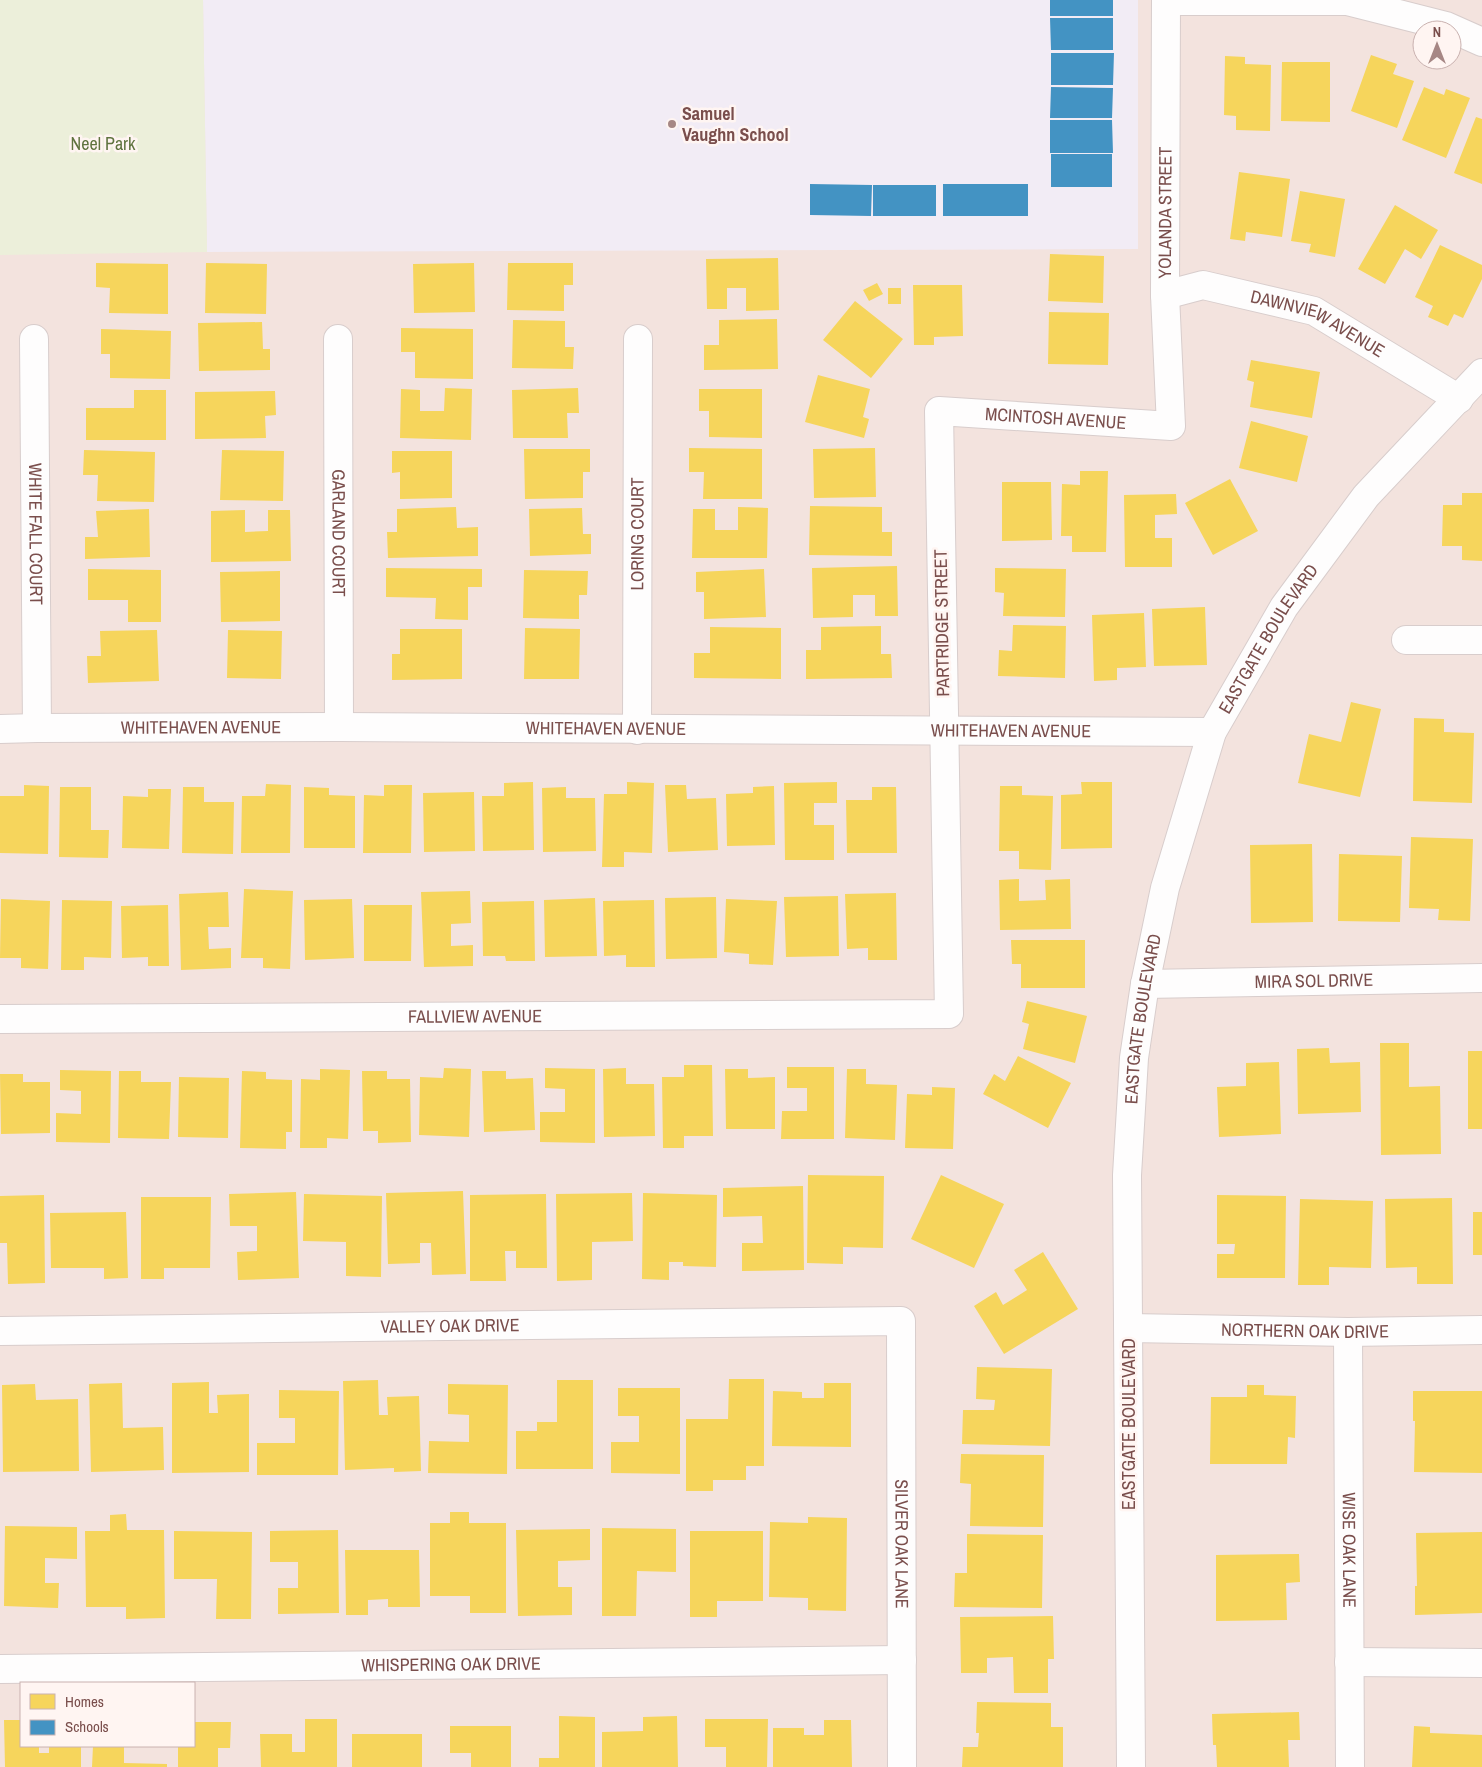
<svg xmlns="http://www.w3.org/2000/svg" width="1482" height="1767" font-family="'Archivo Narrow',sans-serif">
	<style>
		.residential { fill: #f3e3de; fill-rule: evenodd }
		.education { fill: #f2ecf5 }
		.green { fill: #ecefda }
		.homes { fill: #f6d55c }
		.schools { fill: #4393c3 }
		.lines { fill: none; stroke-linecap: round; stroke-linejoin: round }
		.street-casing { stroke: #d8cdcc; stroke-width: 30 }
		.street { stroke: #fefdfd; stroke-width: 28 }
		.poi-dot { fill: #a68785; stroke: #fff5f2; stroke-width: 2 }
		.labels { text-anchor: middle; stroke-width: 5; stroke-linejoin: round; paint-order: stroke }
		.poi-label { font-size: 18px; font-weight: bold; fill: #7a4e4c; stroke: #fff5f2; text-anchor: start }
		.park-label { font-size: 18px; fill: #5f733e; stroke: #fff5f2 }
		.street-label { font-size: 18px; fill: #7a4e4c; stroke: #fff5f2 }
	</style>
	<rect width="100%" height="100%" fill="#f9f2ef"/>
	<!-- residential -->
	<path class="residential" d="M0 0H1482V1767H0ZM1422 30H1452V60H1422ZM21 1683H194V1746H21Z"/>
	<!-- education -->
	<path class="education" d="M203 0H1138V249L207 252Z"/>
	<!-- green -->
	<path class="green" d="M0 0H203L207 252 0 255Z"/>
	<!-- homes -->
	<path class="homes" d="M1371 55 1397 64 1393 74 1414 81 1397 128 1351 111Z
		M1225 56 1245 57V64L1271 65 1270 131 1236 130V116L1224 115Z
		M1282 62H1330V122L1281 121Z
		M1424 87 1444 95 1446 89 1470 98 1446 158 1402 140Z
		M1476 117 1482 119V184L1454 173Z
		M1239 172 1290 179 1282 237 1246 232 1245 241 1230 239Z
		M1300 191 1345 199 1335 257 1309 252 1311 244 1291 241Z
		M1395 205 1438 230 1421 259 1405 249 1385 284 1358 269Z
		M1440 245 1482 265V279L1463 318 1454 314 1448 326 1428 317 1433 306 1415 297Z
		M1050 254 1104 256 1103 303 1048 301Z
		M778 258 779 310 746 311V288H727V309H707L706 259Z
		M96 263 168 264V314L109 313 110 288 96 287Z
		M206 263 267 264 266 314 205 313Z
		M474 263 475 312 414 313 413 264Z
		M508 263H573V285H564V311L507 310Z
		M877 283 883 294 869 301 863 290Z
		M913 285H962L963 336 934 337V345H914Z
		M888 288H901V304H888Z
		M855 301 903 339 871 378 823 340Z
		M1049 312 1109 313 1108 365 1048 364Z
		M777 319 778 369 704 370V345H719V320Z
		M513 320 565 321V347H574L573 369 512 368Z
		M262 322 263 349H270V370L199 371 198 323Z
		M401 328 473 329V379L415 378V352H401Z
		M101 329 171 331 170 379 110 378V354H101Z
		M1251 360 1320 372 1312 418 1250 407 1254 382 1247 380Z
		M818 375 870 389 863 417 869 419 864 438 805 422Z
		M445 388 472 389 471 440 400 438 401 389 420 390V411H444Z
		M578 388 579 413H567L568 438H513L512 390Z
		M699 389H762V438L709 437V411H699Z
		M134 390H166V440H86V408H134Z
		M275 391 276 415 265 416 266 438 195 439V392Z
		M1251 421 1308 436 1297 482 1239 468Z
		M689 448 762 449V499H703L704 472H689Z
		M875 448 876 497 814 498 813 449Z
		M524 449H590V472H583V498L525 499Z
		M84 450 155 452 154 502 97 501 98 475H83Z
		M222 450 284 451 283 501 220 500Z
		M392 451H452V498L400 499V472L392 473Z
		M1080 471H1108L1106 552H1072V536H1061L1062 484 1080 485Z
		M1230 479 1258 531 1213 555 1185 503Z
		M1002 482H1051L1052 540 1002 541Z
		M1462 493H1482V561L1462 560V546H1442L1443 505H1462Z
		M1176 494 1177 514 1155 515V538H1172V567H1125L1124 495Z
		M810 506 882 507V532H892V556L809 555Z
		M456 507 457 528 478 527V556L388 558 387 532H397V509Z
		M738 507 768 508 767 558H692L693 509H715V530H738Z
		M582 508 583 534H591V554L530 556 529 509Z
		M149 509 150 557 85 559V537H98L96 511Z
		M245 510V532L268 531V510H290L291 561 211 562V511Z
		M897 566 898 616H875V595H853V617L813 618 812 568Z
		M386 568 482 569V587H468V620L435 619 436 598 386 597Z
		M995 568 1066 569 1065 617 1003 616 1004 593 995 592Z
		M88 569 161 570V622H128V600H88Z
		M764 569 766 617 704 619V592H696V572Z
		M524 570 588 571 587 595H579V619L523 618Z
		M280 571V621L221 622 220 572Z
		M1205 607 1207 665 1154 666 1152 609Z
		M1144 613 1146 667 1117 668V680L1094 681 1092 615Z
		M1013 625 1066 626 1065 678 998 676 999 650 1012 651Z
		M881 626V654H891L892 678 806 679V650H821V627Z
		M710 627 781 628V679L694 678V653H710Z
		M525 628 580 629 579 679H524Z
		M400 629H462V679L392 680V654H400Z
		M157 630 159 681 88 683 87 656H101L100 631Z
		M228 630 282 631 281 679 227 678Z
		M1351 702 1381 709 1360 797 1298 783 1309 734 1341 742Z
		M1414 718 1444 719V732L1474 733 1472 803 1413 801Z
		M533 782 534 850 483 851 482 796H504V783Z
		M627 782 654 783 652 853 624 852V867H602L604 794H627Z
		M837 782V803H814V825H834V860H785L784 783Z
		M1081 782H1112V848L1061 849V795L1082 794Z
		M266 784 291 785 290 853H241L242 796H265Z
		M24 785 49 786 48 854 0 853V796H24Z
		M384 785H412L411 853H363L364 795 384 796Z
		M665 785H686L687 799 716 798 718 850 668 852Z
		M774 786 775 845 727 846 726 794 753 793V787Z
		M1000 786H1022V795L1053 796 1051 870 1019 869V851H999Z
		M60 787H91V830H109L108 858 59 857Z
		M183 787H204V802H234L233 854 182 853Z
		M304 787 329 788V795L355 796V848H304Z
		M566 787V798H595L596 851 543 852 542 788Z
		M872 787H896L897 853H847L846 800H872Z
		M148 789H171L169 849 122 848 123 796 148 797Z
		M474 792 475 851 424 852 423 793Z
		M1411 837 1473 839 1470 921 1438 920 1439 909 1409 908Z
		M1312 844 1313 922 1251 923 1250 845Z
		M1339 854 1402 856 1400 922 1338 921Z
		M1019 879V901L1046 900 1045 880 1070 879 1071 929 1000 930 999 880Z
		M244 889 293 891 290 969 263 968V958H241Z
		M470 891 471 923 451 924V946L473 945V966L424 967 421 892Z
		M228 892 229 927H208L209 949 231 948V968L181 970 179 894Z
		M896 893 897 960H868V948L847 949 845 894Z
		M838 896 839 956 786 957 784 897Z
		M716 897 717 958 666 959 665 898Z
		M595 898 597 956 545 957 544 900Z
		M1 899 50 901 48 969 21 968V958H0Z
		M352 899 354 958 305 960 304 900Z
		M726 899 777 901 773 965 749 964V954L724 952Z
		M62 900 112 901 111 958 84 957V970H61Z
		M654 900 655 967H626V955L604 956 603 901Z
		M534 901 535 961H506L505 956H483L482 902Z
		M168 905 169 966H148V957L122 958 121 906Z
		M364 905H412L411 961H364Z
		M1011 940H1085V988H1021V964H1012Z
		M1027 1001 1087 1016 1075 1063 1023 1049 1029 1024 1022 1022Z
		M1380 1043H1409V1087L1440 1086 1441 1154 1381 1155Z
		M1329 1048 1330 1063 1360 1062 1361 1112 1298 1114 1297 1049Z
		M1468 1051H1482V1129H1468Z
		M1018 1056 1071 1083 1048 1128 983 1094 994 1074 1005 1081Z
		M1279 1062 1281 1134 1219 1137 1217 1087 1246 1086V1063Z
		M684 1065H712L713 1136H684V1148H663L662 1077H684Z
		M787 1067H834V1139H781L782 1111H807V1088H787Z
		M444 1068 471 1069 469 1137 419 1135 420 1077 443 1078Z
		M545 1068 595 1069V1143L540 1142V1112H565V1089L545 1088Z
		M626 1068V1084H654L655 1136 604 1137 603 1069Z
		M320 1069 350 1070 348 1139 327 1138V1148H300L301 1079 320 1080Z
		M725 1069H748V1078L775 1077V1129H726Z
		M847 1069H866V1084L897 1085 895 1140 845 1138Z
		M60 1070 111 1071 110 1143 56 1142V1113L81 1114V1091L60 1090Z
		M119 1071H141V1082H171L169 1139 118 1138Z
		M242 1071 266 1072V1079L292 1080V1132H286V1149L240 1148Z
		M362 1071H387V1079H410L411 1142 378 1143V1131H363Z
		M482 1071H506V1079L533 1078 535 1130 484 1132Z
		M0 1074H23V1082H50V1133L1 1134Z
		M179 1077 229 1078 228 1138 178 1137Z
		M932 1087 955 1088 953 1149 905 1148 907 1094 932 1095Z
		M808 1175 884 1176 883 1248 843 1247V1264L807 1263Z
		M941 1175 1004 1204 974 1268 911 1239Z
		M803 1186 804 1270 742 1271V1243H763L762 1216 723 1217V1188Z
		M463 1191 466 1274 432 1275 431 1243H420V1263L388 1264 386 1193Z
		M296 1192 299 1278 238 1280 237 1252 257 1251V1226H230L229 1194Z
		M632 1193 633 1241 592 1242V1280L557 1281 556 1194Z
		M643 1193 717 1195 716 1267 683 1266V1262H669V1280L642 1279Z
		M304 1194 382 1196 381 1277 346 1276V1242L303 1241Z
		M546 1194 547 1268H516V1251H505L506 1281H470V1195Z
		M44 1195 45 1283 8 1284 7 1243H0V1196Z
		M1217 1195 1286 1196 1285 1278H1217V1254H1234L1235 1244H1217Z
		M141 1197H211L210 1268H164V1279H141Z
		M1452 1198 1453 1284H1417V1267L1386 1268 1385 1199Z
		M1300 1199 1373 1201 1371 1268 1329 1267V1285H1298Z
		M126 1212 128 1278 104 1279V1268H51L50 1213Z
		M1473 1212H1482V1255H1473Z
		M1043 1252 1078 1309 1004 1354 974 1306 996 1292 1003 1305 1027 1290 1014 1270Z
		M977 1367 1052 1369 1050 1446 962 1444 963 1410H994L995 1400 976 1399Z
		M729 1379H764V1466H746V1480H713V1491H686V1419H728Z
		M378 1380 379 1415H388L387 1397 419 1396 421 1471 394 1472V1468L345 1470 343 1381Z
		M557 1380H593V1469H516V1431H537V1422H557Z
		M209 1382V1413H218L217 1395 249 1394V1472L172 1473V1383Z
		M122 1383 123 1428 163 1427 164 1470 91 1472 89 1384Z
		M824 1383H851V1447L772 1446 773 1391 802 1392V1398H824Z
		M35 1384 36 1400 78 1399 79 1471 3 1472 2 1385Z
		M448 1384 508 1385 507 1474 428 1473 429 1441 469 1442V1415L448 1414Z
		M1247 1385H1264V1395L1296 1396 1295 1438 1288 1437 1287 1464H1210L1211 1397H1247Z
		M618 1388H680V1474L611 1473V1442H639V1416H618Z
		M279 1390 339 1391 338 1475H257V1443H295V1418H279Z
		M1413 1391H1482V1473L1414 1472 1415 1421H1413Z
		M961 1454 1044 1455 1043 1527 970 1526 971 1484 960 1483Z
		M450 1512H469V1523H506V1613H470V1596H430V1523H450Z
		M126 1514 127 1530H164L165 1618 126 1619V1607H86L85 1531H110V1515Z
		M808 1517 847 1518 846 1611 808 1610V1598L769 1597 770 1522 808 1523Z
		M5 1526 77 1527V1559L45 1558V1583H59L58 1608 4 1606Z
		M602 1528 676 1529V1572L637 1571 636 1616H602Z
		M590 1529V1560L558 1561V1587H572V1615L518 1616 516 1530Z
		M338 1530 339 1613 278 1614V1588H298V1562H270V1531Z
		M174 1531 252 1532 251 1619H216L217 1579H174Z
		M690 1531H763V1601H717V1617H690Z
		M1482 1532V1613L1415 1615V1586H1417L1416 1533Z
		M967 1534 1043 1535 1042 1608 954 1607 955 1573H967Z
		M345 1550H419L420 1607H388V1599L368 1600V1615H346Z
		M1299 1554 1300 1582 1286 1583 1287 1620 1216 1621V1555Z
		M1053 1616 1054 1659H1048V1693H1014L1013 1657 987 1658V1673H961L960 1617Z
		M977 1702 1051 1703V1727H1063V1767H962L963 1747H978L979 1733H976Z
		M1299 1712 1300 1740H1288L1289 1767H1217L1216 1745H1213L1212 1714Z
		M559 1716 595 1717V1767H539V1758H559Z
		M677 1716 678 1767H602V1732L643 1731V1717Z
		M305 1719H337V1767H261L260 1734H292V1752H305Z
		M705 1719H768L767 1767H726V1747H705Z
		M4 1720H21V1746H39V1753H49V1746H81V1767H5Z
		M824 1720H851L852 1767H773V1728H804V1735H824Z
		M194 1722H231L230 1748H218V1767H178V1746H194Z
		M450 1726H511V1767H471V1753H450Z
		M1414 1726 1430 1727V1733L1482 1735V1767H1412Z
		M352 1734H422V1767H352Z
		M93 1746H124V1763L167 1764V1767H92Z"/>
	<!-- schools -->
	<path class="schools" d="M1050 0H1113V16H1050Z
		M1050 18H1113V50H1051Z
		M1051 53H1114L1113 85H1051Z
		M1051 87 1113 88 1112 118H1050Z
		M1050 120H1112L1113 153H1050Z
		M1051 154H1112V187H1051Z
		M810 184 872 185 871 216 810 215Z
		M943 184H1028V216H943Z
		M873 185H936V216H873Z"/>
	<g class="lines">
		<!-- street casing -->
		<g class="street-casing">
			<g id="street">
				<path d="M1166 1H1347L1446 26 1482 42"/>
				<path id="s1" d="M1165 295 1203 285 1314 311 1459 399"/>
				<path id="s2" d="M34 339 37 728"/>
				<path id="s3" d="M338 339 339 727"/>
				<path d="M1406 640H1482"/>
				<path id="s4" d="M0 729 37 728 339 727 1212 732"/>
				<path id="s5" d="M637 730 638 339"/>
				<path id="s6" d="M1145 984 1482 978"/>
				<path id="s7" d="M0 1019 949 1014 939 411 1171 426 1165 295 1166 0"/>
				<path id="s8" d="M1129 1328 1348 1332 1482 1330"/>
				<path id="s9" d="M0 1331 901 1321 902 1767"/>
				<path id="s10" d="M1348 1332 1350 1767"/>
				<path d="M1349 1662 1482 1663"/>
				<path id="s11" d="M0 1669 902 1660"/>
				<path id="s12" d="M1131 1767 1127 1175 1134 1058 1145 984 1165 888 1212 732 1284 607 1366 496 1482 373"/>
			</g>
		</g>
		<!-- street -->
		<use href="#street" class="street"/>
	</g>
	<!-- markers -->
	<circle class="poi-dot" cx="672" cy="124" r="5"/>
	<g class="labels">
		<!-- poi labels -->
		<g class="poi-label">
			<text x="682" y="120">Samuel<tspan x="682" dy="21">Vaughn School</tspan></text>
		</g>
		<!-- park labels -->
		<g class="park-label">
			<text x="103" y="150">Neel Park</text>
		</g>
		<!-- street labels -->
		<g class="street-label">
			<text dy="6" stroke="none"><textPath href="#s7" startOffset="1998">YOLANDA STREET</textPath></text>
			<text dy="6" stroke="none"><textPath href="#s1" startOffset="161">DAWNVIEW AVENUE</textPath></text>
			<text dy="6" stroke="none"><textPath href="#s7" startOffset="1669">MCINTOSH AVENUE</textPath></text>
			<text dy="6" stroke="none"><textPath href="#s2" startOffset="195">WHITE FALL COURT</textPath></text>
			<text dy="6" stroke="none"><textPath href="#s3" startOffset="194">GARLAND COURT</textPath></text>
			<text dy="6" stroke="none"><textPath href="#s5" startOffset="196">LORING COURT</textPath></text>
			<text transform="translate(942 623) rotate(-91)" y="6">PARTRIDGE STREET</text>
			<text dy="6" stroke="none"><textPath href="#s12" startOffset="1154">EASTGATE BOULEVARD</textPath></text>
			<text dy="6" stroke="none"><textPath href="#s4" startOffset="201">WHITEHAVEN AVENUE</textPath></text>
			<text dy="6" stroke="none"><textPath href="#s4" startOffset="606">WHITEHAVEN AVENUE</textPath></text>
			<text dy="6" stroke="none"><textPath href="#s4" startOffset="1011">WHITEHAVEN AVENUE</textPath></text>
			<text dy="6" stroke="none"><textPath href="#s6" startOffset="169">MIRA SOL DRIVE</textPath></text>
			<text dy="6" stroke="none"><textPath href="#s7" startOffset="475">FALLVIEW AVENUE</textPath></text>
			<text dy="6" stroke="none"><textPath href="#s12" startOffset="749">EASTGATE BOULEVARD</textPath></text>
			<text dy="6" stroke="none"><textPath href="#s9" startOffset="450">VALLEY OAK DRIVE</textPath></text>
			<text dy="6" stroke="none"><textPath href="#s8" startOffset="176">NORTHERN OAK DRIVE</textPath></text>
			<text transform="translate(1129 1424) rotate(-90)" y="6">EASTGATE BOULEVARD</text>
			<text dy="6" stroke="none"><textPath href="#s9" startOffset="1124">SILVER OAK LANE</textPath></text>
			<text dy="6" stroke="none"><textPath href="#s10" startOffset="218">WISE OAK LANE</textPath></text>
			<text dy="6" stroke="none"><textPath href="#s11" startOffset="451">WHISPERING OAK DRIVE</textPath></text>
		</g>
	</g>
	<!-- legend -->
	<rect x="20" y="1682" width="175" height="65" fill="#fff5f2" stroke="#cab2b0"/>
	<rect x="30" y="1694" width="25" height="15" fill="#f6d55c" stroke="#cab2b0"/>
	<text x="65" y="1707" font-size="15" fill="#7a4e4c">Homes</text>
	<rect x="30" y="1720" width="25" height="15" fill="#4393c3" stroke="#cab2b0"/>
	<text x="65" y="1732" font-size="15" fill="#7a4e4c">Schools</text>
	<!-- north arrow -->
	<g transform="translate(1437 45)"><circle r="24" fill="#fff5f2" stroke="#cab2b0"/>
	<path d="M0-4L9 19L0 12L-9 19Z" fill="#a68785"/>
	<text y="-8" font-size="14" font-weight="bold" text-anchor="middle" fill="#7a4e4c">N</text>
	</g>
</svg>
